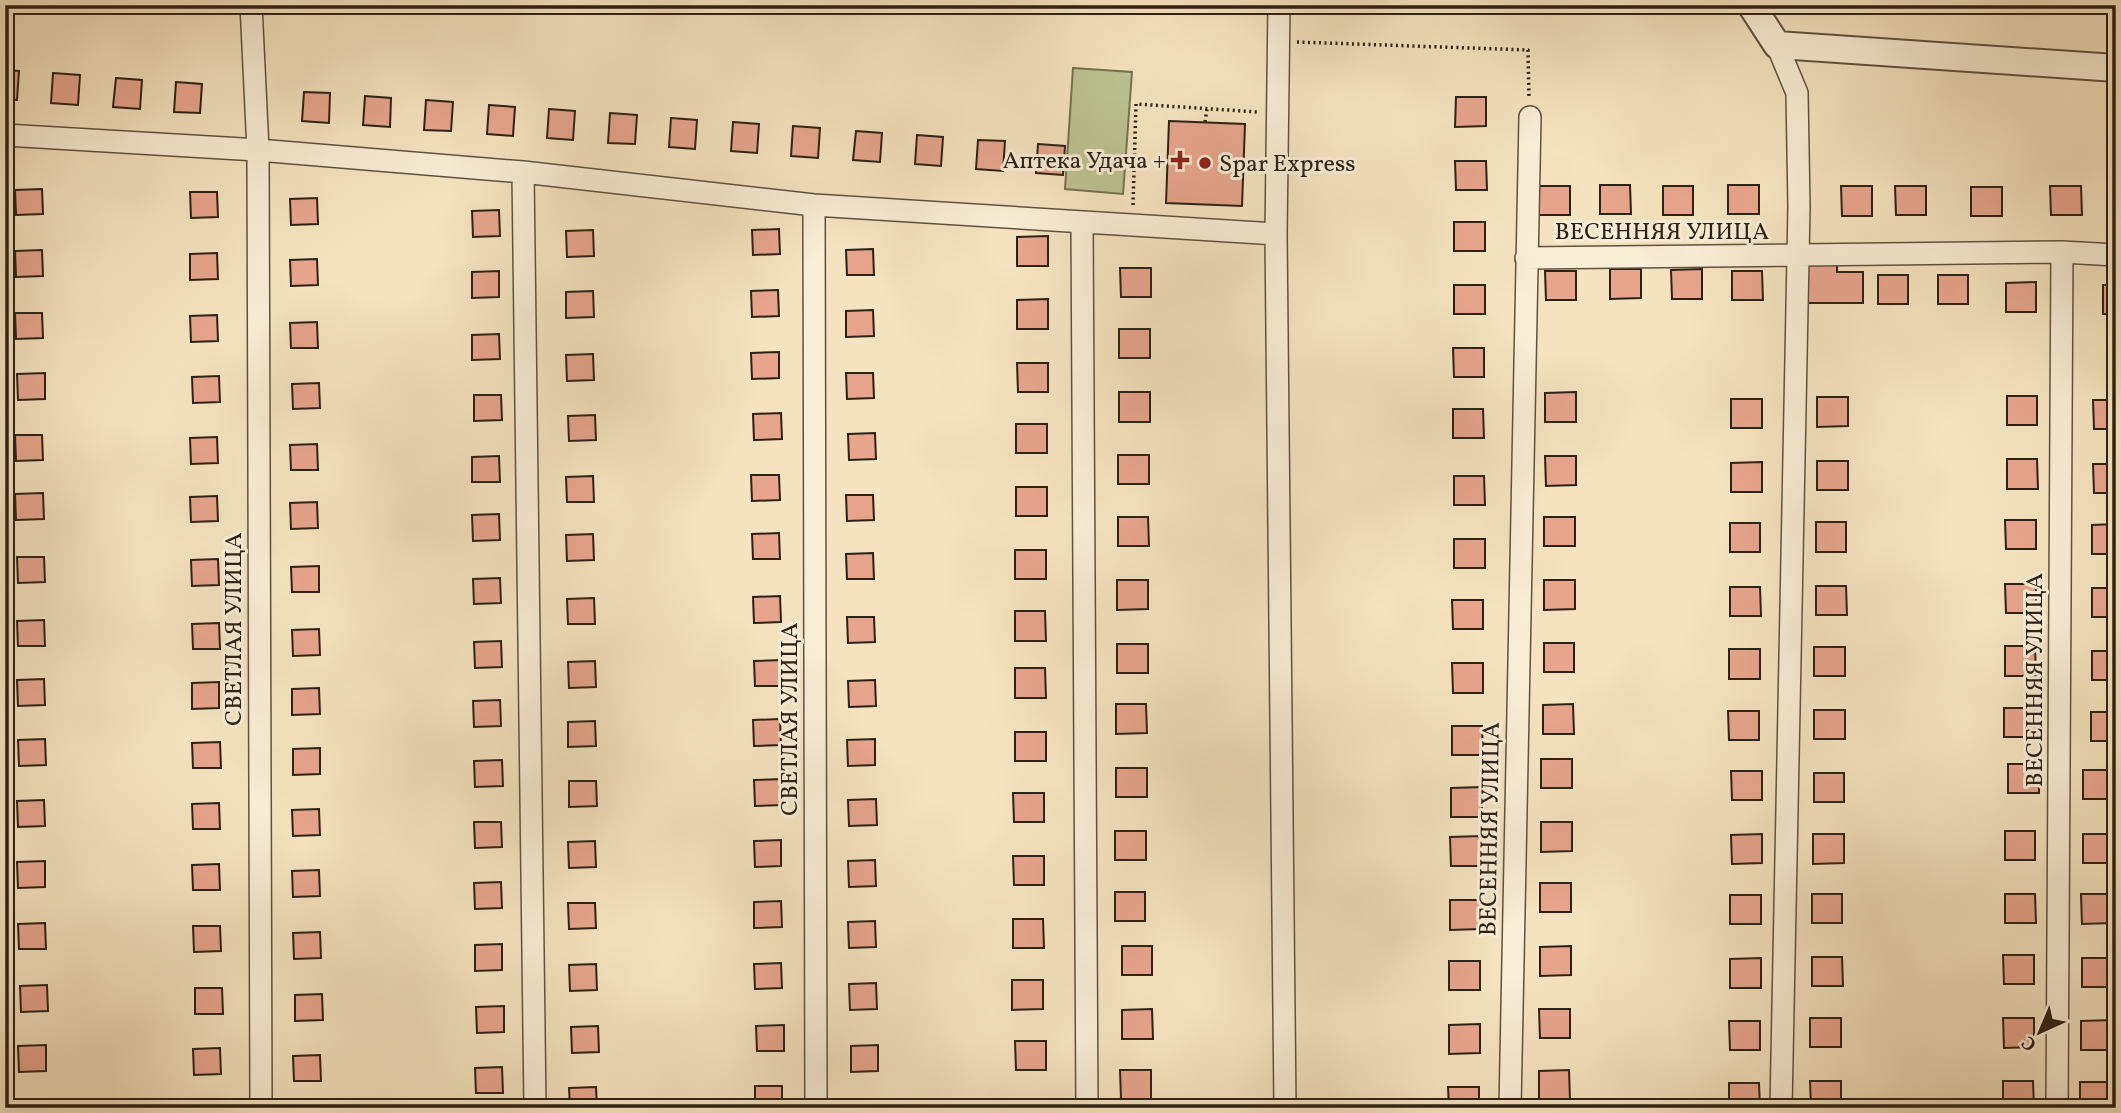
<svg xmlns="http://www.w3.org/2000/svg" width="2121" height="1113" font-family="Vollkorn,serif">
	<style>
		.green { fill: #bcc391; stroke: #747253; stroke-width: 2 }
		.building { fill: #e7a58c; stroke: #2d2115; stroke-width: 2 }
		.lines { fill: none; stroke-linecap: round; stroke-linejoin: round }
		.minor-casing { stroke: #5f523f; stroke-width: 24 }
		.tertiary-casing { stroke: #5f523f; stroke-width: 30 }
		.path { stroke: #2d2115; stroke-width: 3.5; stroke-dasharray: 2 3.5; stroke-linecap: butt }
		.minor { stroke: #f8edd5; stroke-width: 21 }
		.tertiary { stroke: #f8edd5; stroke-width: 26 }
		.poi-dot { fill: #8f2418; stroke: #f8edd5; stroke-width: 2.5 }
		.labels { text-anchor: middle; stroke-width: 6; stroke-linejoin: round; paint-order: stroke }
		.poi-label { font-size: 24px; fill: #2d2115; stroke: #f8edd5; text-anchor: end }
		.street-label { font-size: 24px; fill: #2d2115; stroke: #f8edd5 }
	</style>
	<rect width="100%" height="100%" fill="#f4e3be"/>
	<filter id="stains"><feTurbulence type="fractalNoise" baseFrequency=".00286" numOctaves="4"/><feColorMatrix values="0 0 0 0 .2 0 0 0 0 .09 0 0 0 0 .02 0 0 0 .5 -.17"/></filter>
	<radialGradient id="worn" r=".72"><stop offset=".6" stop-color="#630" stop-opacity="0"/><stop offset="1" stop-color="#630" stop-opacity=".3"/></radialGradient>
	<!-- green -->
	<path class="green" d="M1073 68 1132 72 1123 194 1065 189Z"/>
	<!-- building -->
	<path class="building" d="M5 70 19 71 17 100 5 99Z
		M53 73 80 75 78 105 51 103Z
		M116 78 142 80 140 109 113 107Z
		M176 82 202 84 200 113 174 112Z
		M304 92 330 93 329 123 302 121Z
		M365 96 391 98 390 127 363 125Z
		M1456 97H1486V126L1455 127Z
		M426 100 453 102 451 131 424 130Z
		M489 105 515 107 513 136 487 134Z
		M549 109 575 111 573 140 547 138Z
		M610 113 637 115 635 144 608 143Z
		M671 118 697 120 695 149 669 147Z
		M1169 121 1245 124 1242 206 1166 203Z
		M733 122 759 124 757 153 731 151Z
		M793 126 820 128 818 158 791 156Z
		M856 131 882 133 880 162 853 160Z
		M917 135 943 137 941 166 915 164Z
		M978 140 1005 141 1003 171 976 169Z
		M1038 144 1065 146 1063 175 1036 173Z
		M1455 161H1486L1487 190H1456Z
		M1600 185H1630L1631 214H1600Z
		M1728 185H1759V214H1728Z
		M1539 186H1570V215H1539Z
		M1663 186H1693V215H1663Z
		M1841 186H1872V216H1842Z
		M1895 186H1926V215H1896Z
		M2050 186H2081L2082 215H2051Z
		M1971 187H2002V216H1971Z
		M42 189 43 214 16 215 15 190Z
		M190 192H217L218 217 191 218Z
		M317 198 318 224 291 225 290 199Z
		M499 210 500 236 473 237 472 211Z
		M1454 222H1485V251H1454Z
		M779 229 780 254 753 255 752 230Z
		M593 230 594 256 567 257 566 231Z
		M1048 236V266H1017V237Z
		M873 249 874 275H847L846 250Z
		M42 250 43 276 16 277 15 251Z
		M217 253 218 279 190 280V254Z
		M317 259 318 285 291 286 290 260Z
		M1806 262 1837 263V272H1863V303H1806Z
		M1120 268H1151V297H1121Z
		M1610 269H1641V298L1610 299Z
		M1702 269V299H1672L1671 270Z
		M499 271V297L472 298V272Z
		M1545 271H1576V300H1546Z
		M1732 271H1762L1763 300H1732Z
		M1878 275H1908V304H1878Z
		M1938 275H1968V304H1938Z
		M2036 282V312H2006V283Z
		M1454 285H1485V314H1454Z
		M2103 285H2116V314H2103Z
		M778 290 779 316 752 317 751 291Z
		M593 291 594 317 566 318V292Z
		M1048 299V329H1017V300Z
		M873 310 874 336 846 337V311Z
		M15 313H42L43 338 16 339Z
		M217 315 218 341 191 342 190 316Z
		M317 322 318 348H291L290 323Z
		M1119 329H1150V358H1119Z
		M499 334 500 359 472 360V335Z
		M1453 348H1484V377H1454Z
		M779 352V378L752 379 751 353Z
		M593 354 594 380 567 381 566 355Z
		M1017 363H1048V392H1018Z
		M45 373V399L18 400 17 374Z
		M846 373H873L874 398 847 399Z
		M219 376 220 402 193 403 192 377Z
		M319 383 320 408 293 409 292 384Z
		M1119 392H1150V422H1119Z
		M1576 392V422H1545V393Z
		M474 395H501L502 420 474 421Z
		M2007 396H2037V425H2007Z
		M1817 397H1848V426L1817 427Z
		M1731 399H1762V428H1731Z
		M2093 400H2116V429H2094Z
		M1453 409H1483L1484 438H1453Z
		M781 413 782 439 754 440 753 414Z
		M595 415 596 440 569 441 568 416Z
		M1016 424H1047V453H1016Z
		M875 433 876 459 849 460 848 434Z
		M15 435H42L43 460 16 461Z
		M217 437 218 463 191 464 190 438Z
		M317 444 318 470H291L290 445Z
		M1118 455H1149V484H1118Z
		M499 456 500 482H472V457Z
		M1545 456H1576V485L1546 486Z
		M2007 459H2037L2038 489H2007Z
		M1817 461H1848V490H1817Z
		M1762 462V492H1731V463Z
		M2093 464H2116V493H2094Z
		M751 475H779L780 500 752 501Z
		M593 476 594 502H567L566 477Z
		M1454 476H1484L1485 505H1454Z
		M1016 487H1047V516H1016Z
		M43 493 44 519 16 520 15 494Z
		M846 495H873L874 520 847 521Z
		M217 496 218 521 191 522 190 497Z
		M317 502 318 528 291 529 290 503Z
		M499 514 500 540 473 541 472 515Z
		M1118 517H1148L1149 546H1118Z
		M1544 517H1575V546H1544Z
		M2005 520H2036V549H2006Z
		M1816 522H1846V552H1816Z
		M1730 523H1760V552H1730Z
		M2116 524V554H2092V525Z
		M779 533 780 559H753L752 534Z
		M593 534 594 560 567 561 566 535Z
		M1454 539H1485V568H1454Z
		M1015 550H1046V579H1015Z
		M873 553 874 579H847L846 554Z
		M17 557H44L45 582 18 583Z
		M218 559 219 585 192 586 191 560Z
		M319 566V592H292L291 567Z
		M500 578 501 603 474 604 473 579Z
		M1117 580H1148V609L1117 610Z
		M1544 580H1575V609L1544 610Z
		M2005 584H2036V613H2006Z
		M1816 586H1846L1847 615H1816Z
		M1730 587H1760L1761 616H1730Z
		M2092 588H2116V617H2092Z
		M780 596 781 622 754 623 753 597Z
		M594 598 595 624H568L567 599Z
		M1452 600H1483V629H1453Z
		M1015 611H1045L1046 641H1015Z
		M847 617H874L875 642 848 643Z
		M44 620 45 646H18L17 621Z
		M219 623 220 649H193L192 624Z
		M319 629 320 655 293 656 292 630Z
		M501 641 502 667 475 668 474 642Z
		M1544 643H1574V672H1544Z
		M1117 644H1148V673H1117Z
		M2005 646H2035L2036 676H2005Z
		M1814 647H1845V676H1814Z
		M1729 649H1760V679H1729Z
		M2092 651H2116V680H2092Z
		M781 660 782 686H755L754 661Z
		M595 661 596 687 569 688 568 662Z
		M1452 663H1483V693H1453Z
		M1015 668H1045L1046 698H1015Z
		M44 679 45 705 18 706 17 680Z
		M875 680 876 706 849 707 848 681Z
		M219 682V708L192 709V683Z
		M319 688 320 714 292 715V689Z
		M500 700 501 726 474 727 473 701Z
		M1116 704H1146L1147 733 1116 734Z
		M1573 704 1574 734H1543V705Z
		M2004 708H2035V737H2004Z
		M1814 710H1845V739H1814Z
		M1728 711H1759V740H1729Z
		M2091 712H2116V741H2091Z
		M780 719 781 745 754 746 753 720Z
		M595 721 596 746 568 747V722Z
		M1452 726H1482L1483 755H1452Z
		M1015 732H1046V761H1015Z
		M45 739 46 765 19 766 18 740Z
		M875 739V765L848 766 847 740Z
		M220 742 221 768H193L192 743Z
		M320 748V774L293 775V749Z
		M1541 759H1572V788H1541Z
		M502 760 503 786 475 787 474 761Z
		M2008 764H2039V793H2008Z
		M1116 768H1147V797H1116Z
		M2083 770H2114V799H2083Z
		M1731 771H1762V800H1732Z
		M1814 773H1844V802H1814Z
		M782 779V805L755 806 754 780Z
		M569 781H596L597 806 569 807Z
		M1482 787V817H1451V788Z
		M1013 793H1044V822H1014Z
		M876 799 877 825 849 826 848 800Z
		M44 800 45 826 18 827 17 801Z
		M219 803 220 829H193L192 804Z
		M319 809 320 835 293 836 292 810Z
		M474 822H501L502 847 475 848Z
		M1541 822H1572V851L1541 852Z
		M1115 831H1146V860H1115Z
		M2005 831H2035V860H2005Z
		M1762 834V863L1732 864 1731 835Z
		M1813 834H1844V863L1813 864Z
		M2083 834H2114V863H2083Z
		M1481 836V866H1451L1450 837Z
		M781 840V866L755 867 754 841Z
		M595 841 596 867 569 868 568 842Z
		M1013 856H1044V885H1014Z
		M875 860 876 886 849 887 848 861Z
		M45 861V887L18 888 17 862Z
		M219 864 220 890H193L192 865Z
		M319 870 320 896 293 897 292 871Z
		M501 882 502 908 475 909 474 883Z
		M1540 883H1571V912H1540Z
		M1115 892H1145V921H1115Z
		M1812 894H1842V923H1812Z
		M2005 894H2035L2036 923H2005Z
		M2081 894H2112V923L2082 924Z
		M1730 895H1761V924H1730Z
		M1450 900H1481V929L1450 930Z
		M781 901 782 927 754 928V902Z
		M568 903H595L596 928 569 929Z
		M1013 919H1043L1044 948H1013Z
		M875 921 876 947 849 948 848 922Z
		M45 923 46 949H19L18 924Z
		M193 926H220L221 951 194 952Z
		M320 932 321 958 294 959 293 933Z
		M502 944V970L475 971V945Z
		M1122 946H1152V975H1122Z
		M1571 946V975L1540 976V947Z
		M2003 955H2034V984H2004Z
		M1812 957H1842L1843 986H1812Z
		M1761 958V988H1730V959Z
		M2082 958H2112V987H2082Z
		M1449 961H1480V990H1449Z
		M781 963 782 988 755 989 754 964Z
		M596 964 597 990 570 991 569 965Z
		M1012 980H1043V1009L1012 1010Z
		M876 983 877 1009 850 1010 849 984Z
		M47 985 48 1011 21 1012 20 986Z
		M195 988H222L223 1014H195Z
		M322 994 323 1020 295 1021V995Z
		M504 1006V1032L477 1033 476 1007Z
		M1152 1009 1153 1039H1122V1010Z
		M1539 1009H1570V1038H1540Z
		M1810 1018H1841V1047H1810Z
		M2003 1018H2034V1047L2004 1048Z
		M2112 1020V1050H2081V1021Z
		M1729 1021H1760V1050H1730Z
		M1480 1024V1053L1449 1054V1025Z
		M784 1025V1051H757L756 1026Z
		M598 1026 599 1052 572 1053 571 1027Z
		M1015 1041H1046V1070H1016Z
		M46 1045V1071L19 1072 18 1046Z
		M878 1045V1071L851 1072V1046Z
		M220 1048 221 1074 194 1075 193 1049Z
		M320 1055 321 1081H294L293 1056Z
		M502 1067 503 1093H476L475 1068Z
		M1120 1070H1151V1099H1121Z
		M1569 1070 1570 1100H1539V1071Z
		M1810 1081H1841V1108H1811Z
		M2003 1081H2033L2034 1108H2003Z
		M2080 1082H2111V1108H2080Z
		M1729 1083H1759L1760 1108H1729Z
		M755 1086H782V1108H755Z
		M596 1087 597 1108H570L569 1088Z
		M1448 1087H1479V1108H1449Z
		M1045 1101V1108H1014V1102Z"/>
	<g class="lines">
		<!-- minor casing -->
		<g class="minor-casing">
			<path id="minor" d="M251 5 258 150 261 1108
				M1279 5 1276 234 1285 1108
				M1777 45 1797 93 1799 207 1781 1108
				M5 135 258 150 523 172 814 205 1276 234
				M523 172 535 1108
				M814 205 816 1108
				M1082 223 1087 1108
				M1526 258 2062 252 2116 255
				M1510 1108 1530 117
				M2057 1108 2062 252"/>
		</g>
		<!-- tertiary casing -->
		<g class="tertiary-casing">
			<path id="tertiary" d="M1751 5 1777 45 2116 68"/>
		</g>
		<!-- path -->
		<path class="path" d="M1297 42 1528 50 1529 97
			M1205 122 1207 109
			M1133 205 1136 104 1258 112"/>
		<!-- minor -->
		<use href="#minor" class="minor"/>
		<!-- tertiary -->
		<use href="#tertiary" class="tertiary"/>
	</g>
	<!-- markers -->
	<g class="poi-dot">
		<path d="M1176.5 149.5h7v7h7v7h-7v7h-7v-7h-7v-7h7z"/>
		<circle cx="1205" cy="163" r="7"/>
	</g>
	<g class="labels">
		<!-- poi labels -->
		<g class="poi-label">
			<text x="1166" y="168">Аптека Удача +</text>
			<text x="1219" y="171" text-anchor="start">Spar Express</text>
		</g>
		<!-- street labels -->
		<g class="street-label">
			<text x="1662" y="239">ВЕСЕННЯЯ УЛИЦА</text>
			<text transform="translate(233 629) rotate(-90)" y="8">СВЕТЛАЯ УЛИЦА</text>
			<text transform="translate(2034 680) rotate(-90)" y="8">ВЕСЕННЯЯ УЛИЦА</text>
			<text transform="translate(789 719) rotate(-90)" y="8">СВЕТЛАЯ УЛИЦА</text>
			<text transform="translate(1489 829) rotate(-89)" y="8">ВЕСЕННЯЯ УЛИЦА</text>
		</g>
	</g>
	<!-- margin -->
	<rect width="2121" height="1113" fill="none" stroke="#f4e3be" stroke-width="28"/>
	<rect x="7" y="7" width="2107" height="1099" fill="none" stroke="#2d2115" stroke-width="3.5"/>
	<rect x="14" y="14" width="2093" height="1085" fill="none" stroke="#2d2115" stroke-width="2"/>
	<!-- north arrow -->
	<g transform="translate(2040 1032) rotate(224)" stroke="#f8edd5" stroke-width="5" paint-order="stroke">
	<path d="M0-5L12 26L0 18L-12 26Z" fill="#2d2115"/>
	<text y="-10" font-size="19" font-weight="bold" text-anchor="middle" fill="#2d2115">С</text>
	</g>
	<rect width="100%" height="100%" filter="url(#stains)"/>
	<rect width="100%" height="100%" fill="url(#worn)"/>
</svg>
